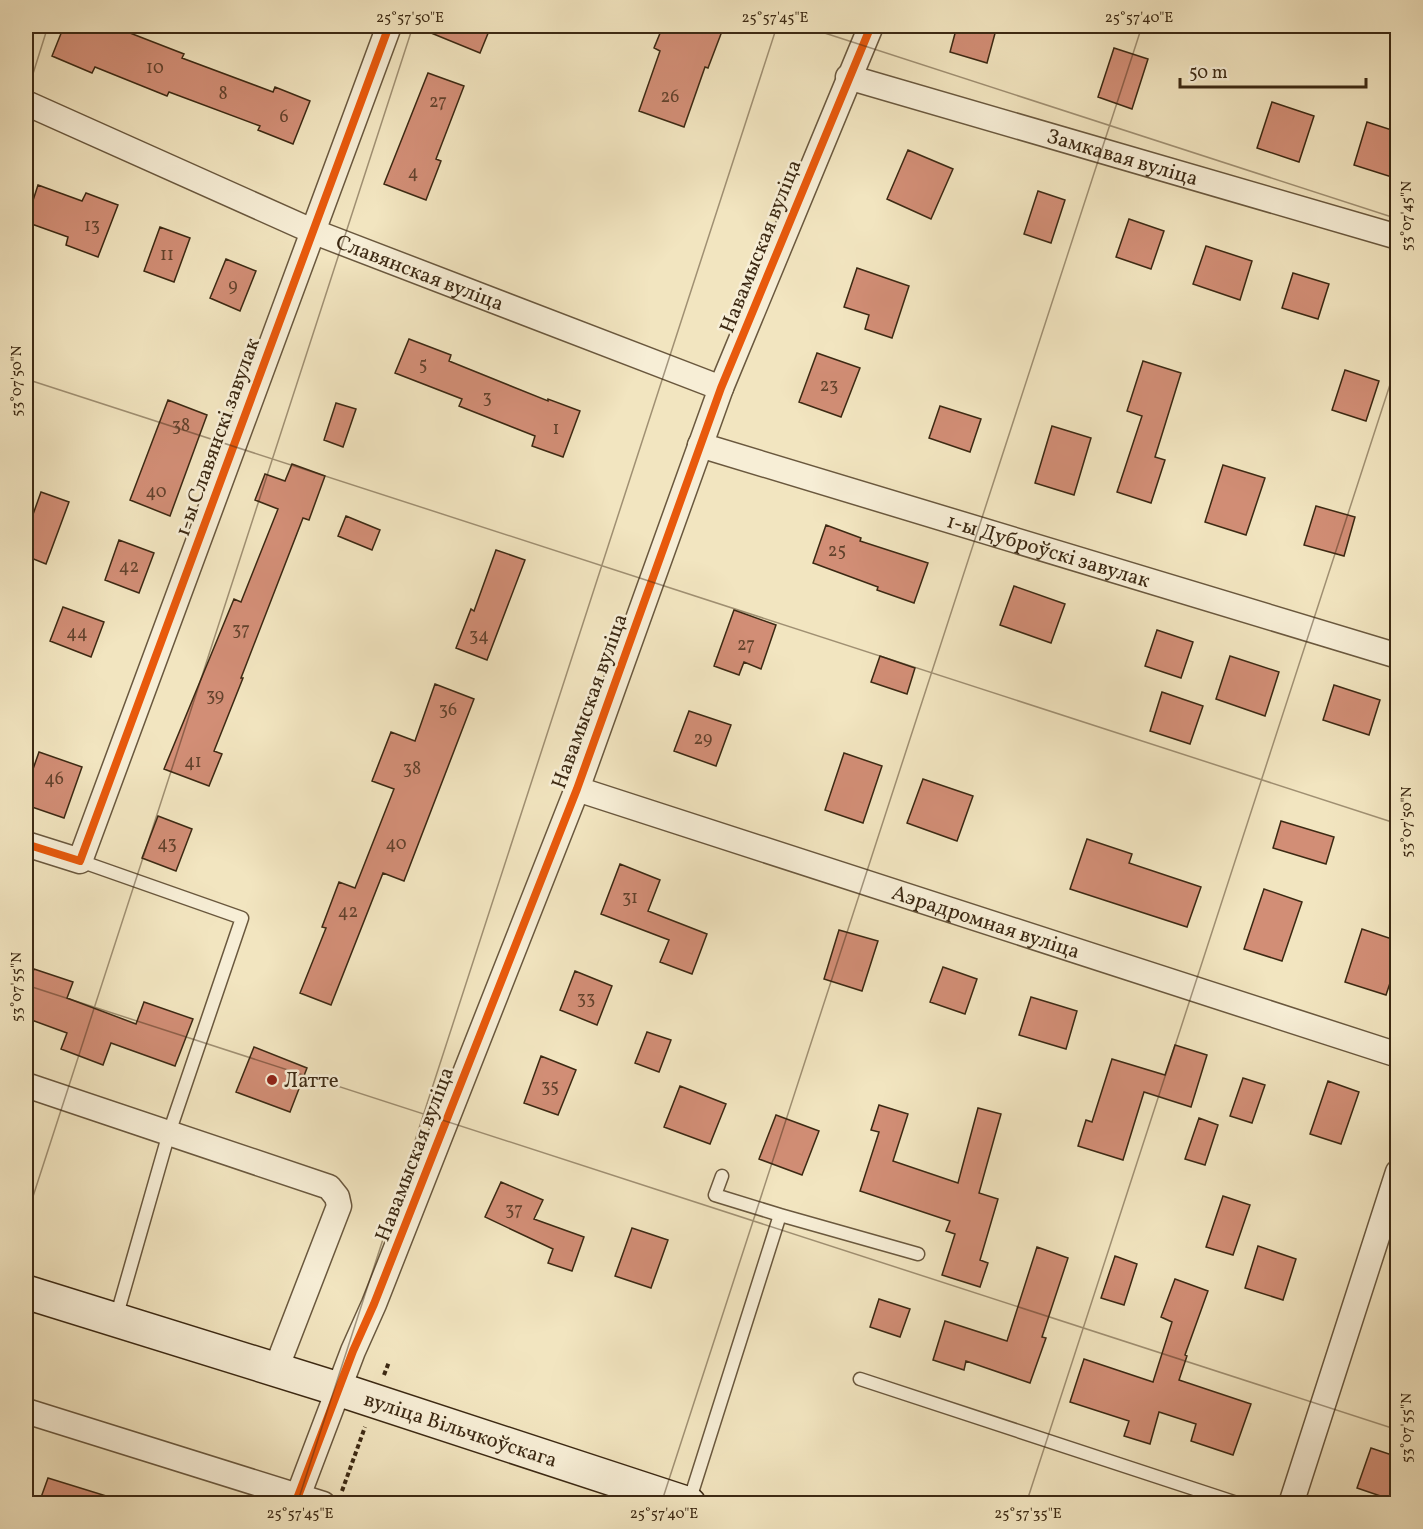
<svg xmlns="http://www.w3.org/2000/svg" width="1423" height="1529" font-family="Vollkorn,serif">
	<style>
		.building { fill: #d28e76; stroke: #3c2913; stroke-width: 1.5 }
		.lines { fill: none; stroke-linecap: round; stroke-linejoin: round }
		.lane-casing { stroke: #6a583e; stroke-width: 15 }
		.street-casing { stroke: #6a583e; stroke-width: 27 }
		.secondary-casing { stroke: #3c2913; stroke-width: 36 }
		.path { stroke: #3c2913; stroke-width: 4; stroke-dasharray: 4.5 3; stroke-linecap: butt }
		.lane { stroke: #f7eed6; stroke-width: 12 }
		.street { stroke: #f7eed6; stroke-width: 24 }
		.secondary { stroke: #f7eed6; stroke-width: 33 }
		.cycleway-casing { stroke: #f7eed6; stroke-width: 11 }
		.cycleway { stroke: #e8590c; stroke-width: 8 }
		.ticks { fill: none; stroke: #3c2913; stroke-width: 1.5; stroke-opacity: 0.45 }
		.poi-dot { fill: #8f2418; stroke: #f7eed6; stroke-width: 2 }
		.labels { text-anchor: middle; stroke-width: 5; stroke-linejoin: round; paint-order: stroke }
		.number-label { font-size: 18px; fill: #62422c }
		.street-label { font-size: 21px; fill: #3c2913; stroke: #f7eed6 }
		.poi-label { font-size: 21px; fill: #3c2913; stroke: #f7eed6; text-anchor: start }
		.neatline { fill: none; stroke: #3c2913; stroke-width: 2 }
		.ticks-label { font-size: 15px; text-anchor: middle; fill: #3c2913 }
	</style>
	<rect width="100%" height="100%" fill="#f2e5c0"/>
	<filter id="stains"><feTurbulence type="fractalNoise" baseFrequency=".00333" numOctaves="4"/><feColorMatrix values="0 0 0 0 .2 0 0 0 0 .09 0 0 0 0 .02 0 0 0 .5 -.17"/></filter>
	<radialGradient id="worn" r=".72"><stop offset=".6" stop-color="#630" stop-opacity="0"/><stop offset="1" stop-color="#630" stop-opacity=".3"/></radialGradient>
	<!-- building -->
	<path class="building" d="M64 26H112L184 54 182 58 273 92 275 87 310 101 293 144 258 130 260 126 169 92 167 96 95 67 92 73 52 56Z
		M414 26H491L480 53Z
		M663 26H724L708 68 705 67 684 127 639 111 660 51 654 48Z
		M957 26H997L987 63 950 52Z
		M1114 48 1148 59 1132 109 1098 97Z
		M428 73 464 86 436 159 441 161 426 200 384 184Z
		M1272 102 1314 116 1299 162 1257 148Z
		M1367 122 1398 132V179L1354 165Z
		M908 150 953 169 931 219 887 199Z
		M38 185 82 201 86 193 118 205 98 257 66 245 68 237 26 222Z
		M1038 191 1065 200 1051 243 1024 234Z
		M1129 219 1164 231 1151 269 1116 257Z
		M160 227 190 238 174 282 144 271Z
		M1206 246 1252 261 1240 300 1193 284Z
		M226 259 256 271 240 311 210 298Z
		M857 268 909 286 892 338 865 329 869 315 844 307Z
		M1293 273 1329 284 1318 319 1282 308Z
		M409 339 451 355 449 361 548 401V399L580 411 563 457 532 446 535 436 459 406 462 399 395 373Z
		M817 353 860 368 841 417 799 402Z
		M1143 361 1181 373 1155 457 1165 460 1151 503 1117 492 1142 416 1127 411Z
		M1345 370 1379 381 1366 421 1332 410Z
		M168 400 207 415 170 516 130 500Z
		M336 403 356 409 343 447 324 440Z
		M940 406 981 419 970 452 929 438Z
		M1052 426 1091 438 1074 495 1035 483Z
		M292 464 325 476 309 520 303 518 241 678H243L214 751 222 754 209 786 164 769 234 599 241 602 278 509 255 500 265 474 285 481Z
		M1223 465 1265 478 1246 535 1205 522Z
		M41 492 69 502 46 564 26 556V534Z
		M1316 506 1355 517 1344 556 1304 545Z
		M346 516 380 530 372 550 338 536Z
		M826 525 861 538 860 541 928 563 914 603 877 590 878 587 813 563Z
		M119 540 154 553 139 593 105 580Z
		M496 550 525 560 487 660 456 648 471 609 474 611Z
		M1014 586 1065 604 1051 643 1000 625Z
		M63 607 104 622 91 657 50 641Z
		M734 610 776 625 761 669 744 662 739 675 714 666Z
		M1157 630 1193 642 1181 678 1145 666Z
		M880 656 915 668 907 694 871 682Z
		M1230 656 1279 672 1265 716 1216 699Z
		M435 684 474 699 404 881 383 873 331 1005 300 993 326 928 322 927 339 882 355 888 394 789 372 781 391 732 415 741Z
		M1334 685 1380 700 1369 735 1323 720Z
		M1162 692 1203 706 1190 744 1150 731Z
		M689 711 731 725 716 766 674 751Z
		M39 752 82 767 64 818 26 805V789Z
		M844 753 882 766 863 823 825 810Z
		M923 779 973 796 957 841 907 823Z
		M158 816 192 829 176 871 142 858Z
		M1281 821 1334 837 1326 864 1273 848Z
		M1087 839 1132 854 1129 863 1201 887 1187 927 1070 889Z
		M620 864 660 880 648 911 707 934 692 974 660 962 669 940 601 914Z
		M1264 889 1302 902 1282 961 1244 949Z
		M1362 929 1398 941V959L1386 995 1345 982Z
		M839 930 878 941 862 991 824 979Z
		M943 967 977 979 965 1014 930 1002Z
		M34 969 73 982 67 998 136 1024 144 1002 193 1019 175 1066 111 1043 103 1065 61 1049 67 1033 26 1018V992Z
		M575 971 612 986 597 1025 560 1010Z
		M1031 997 1077 1011 1066 1049 1019 1035Z
		M647 1032 671 1040 659 1072 635 1063Z
		M1175 1045 1207 1055 1191 1107 1144 1092 1123 1160 1078 1146 1086 1120 1092 1122 1112 1059 1165 1075Z
		M254 1047 307 1068 290 1112 236 1092Z
		M541 1056 576 1070 558 1115 524 1103Z
		M1243 1078 1265 1085 1252 1123 1230 1116Z
		M1328 1081 1359 1092 1341 1144 1310 1134Z
		M680 1086 726 1104 710 1144 664 1127Z
		M879 1105 908 1114 893 1161 958 1183 978 1108 1001 1114 979 1193 998 1199 980 1260 988 1263 980 1287 942 1275 955 1234 946 1231 950 1221 860 1191 879 1132 871 1130Z
		M776 1115 819 1131 802 1175 759 1159Z
		M1199 1118 1218 1125 1205 1165 1185 1159Z
		M501 1182 543 1200 534 1219 584 1237 572 1271 548 1263 553 1249 485 1217Z
		M1223 1196 1250 1205 1233 1255 1206 1247Z
		M632 1228 668 1240 651 1288 615 1276Z
		M1258 1246 1296 1259 1283 1300 1245 1288Z
		M1037 1247 1068 1258 1042 1337 1046 1338 1030 1383 966 1361 964 1370 933 1360 945 1321 1007 1341Z
		M1115 1256 1137 1264 1124 1305 1101 1298Z
		M1175 1279 1208 1291 1185 1355 1187 1356 1179 1380 1251 1404 1233 1455 1191 1441 1196 1424 1159 1412 1150 1444 1124 1436 1129 1421 1070 1402 1084 1359 1153 1382 1172 1322 1161 1317Z
		M879 1299 910 1309 900 1337 870 1327Z
		M1371 1448 1398 1457V1502L1357 1488Z
		M48 1478 116 1499 115 1503H39Z"/>
	<g class="lines">
		<!-- lane casing -->
		<g class="lane-casing">
			<path id="lane" d="M80 861 242 918 169 1133 116 1318
				M722 1176 715 1195 780 1215
				M860 1379 1240 1504
				M689 1502 780 1215 918 1254"/>
		</g>
		<!-- street casing -->
		<g class="street-casing">
			<g id="street">
				<path id="s1" d="M848 77 1398 237"/>
				<path id="s2" d="M26 103 312 231 721 388"/>
				<path id="s3" d="M700 445 1398 656"/>
				<path id="s4" d="M577 789 1398 1055"/>
				<path d="M26 844 80 861 389 26"/>
				<path d="M26 1085 329 1187 337 1197 339 1206 276 1369"/>
				<path d="M26 1411 323 1504"/>
				<path d="M295 1504 353 1351 374 1304 577 789 721 388 871 26"/>
				<path d="M1291 1504 1398 1172"/>
			</g>
		</g>
		<!-- secondary casing -->
		<g class="secondary-casing">
			<g id="secondary">
				<path id="s5" d="M26 1292 338 1389 689 1504"/>
			</g>
		</g>
		<!-- path -->
		<path class="path" d="M384 1375 389 1362
			M342 1491 365 1427"/>
		<!-- lane -->
		<use href="#lane" class="lane"/>
		<!-- street -->
		<use href="#street" class="street"/>
		<!-- secondary -->
		<use href="#secondary" class="secondary"/>
		<!-- cycleway casing -->
		<g class="cycleway-casing">
			<path id="cycleway" d="M26 844 80 861 389 26
				M295 1504 353 1351 374 1304 577 789 721 388 871 26"/>
		</g>
		<!-- cycleway -->
		<use href="#cycleway" class="cycleway"/>
	</g>
	<!-- ticks -->
	<path class="ticks" d="M803 26 1398 219M26 96 48 26M26 379 1398 824M26 985 1398 1430M26 1218 413 26M297 1504 777 26M661 1504 1142 26M1026 1504 1398 360M1390 1504 1398 1481"/>
	<!-- markers -->
	<circle class="poi-dot" cx="272" cy="1080" r="6"/>
	<g class="labels">
		<!-- number labels -->
		<g class="number-label">
			<text x="155" y="73">10</text>
			<text x="223" y="99">8</text>
			<text x="670" y="102">26</text>
			<text x="438" y="107">27</text>
			<text x="284" y="122">6</text>
			<text x="413" y="178">4</text>
			<text x="92" y="231">13</text>
			<text x="167" y="260">11</text>
			<text x="233" y="291">9</text>
			<text x="423" y="370">5</text>
			<text x="829" y="391">23</text>
			<text x="487" y="403">3</text>
			<text x="181" y="431">38</text>
			<text x="556" y="434">1</text>
			<text x="156" y="497">40</text>
			<text x="837" y="556">25</text>
			<text x="129" y="572">42</text>
			<text x="241" y="635">37</text>
			<text x="77" y="638">44</text>
			<text x="479" y="641">34</text>
			<text x="746" y="650">27</text>
			<text x="215" y="701">39</text>
			<text x="448" y="715">36</text>
			<text x="703" y="744">29</text>
			<text x="193" y="767">41</text>
			<text x="412" y="774">38</text>
			<text x="54" y="784">46</text>
			<text x="167" y="849">43</text>
			<text x="396" y="849">40</text>
			<text x="630" y="903">31</text>
			<text x="348" y="917">42</text>
			<text x="586" y="1004">33</text>
			<text x="550" y="1092">35</text>
			<text x="514" y="1215">37</text>
		</g>
		<!-- street labels -->
		<g class="street-label">
			<text dy="7" stroke="none"><textPath href="#s1" startOffset="286">Замкавая вуліца</textPath></text>
			<text transform="translate(760 246) rotate(-68)" y="7">Навамыская вуліца</text>
			<text dy="7" stroke="none"><textPath href="#s2" startOffset="429">Славянская вуліца</textPath></text>
			<text transform="translate(217 437) rotate(-70)" y="7">1-ы Славянскі завулак</text>
			<text dy="7" stroke="none"><textPath href="#s3" startOffset="364">1-ы Дуброўскі завулак</textPath></text>
			<text transform="translate(589 701) rotate(-70)" y="7">Навамыская вуліца</text>
			<text dy="7" stroke="none"><textPath href="#s4" startOffset="430">Аэрадромная вуліца</textPath></text>
			<text transform="translate(414 1154) rotate(-69)" y="7">Навамыская вуліца</text>
			<text dy="7" stroke="none"><textPath href="#s5" startOffset="456">вуліца Вільчкоўскага</textPath></text>
		</g>
		<!-- poi labels -->
		<g class="poi-label">
			<text x="284" y="1087">Латте</text>
		</g>
	</g>
	<!-- margin -->
	<rect width="1423" height="1529" fill="none" stroke="#f2e5c0" stroke-width="66"/>
	<!-- scale -->
	<path d="M1180 78v9h186v-9" fill="none" stroke="#3c2913" stroke-width="3"/>
	<text x="1189" y="78" font-size="18" fill="#3c2913" stroke="#f7eed6" stroke-width="4.5" paint-order="stroke">50 m</text>
	<rect x="33" y="33" width="1357" height="1463" class="neatline"/>
	<g class="ticks-label">
		<text x="410" y="22">25°57'50"E</text>
		<text x="775" y="22">25°57'45"E</text>
		<text x="1139" y="22">25°57'40"E</text>
		<text transform="translate(1406 216) rotate(-90)" y="5">53°07'45"N</text>
		<text transform="translate(16 381) rotate(-90)" y="5">53°07'50"N</text>
		<text transform="translate(1406 822) rotate(-90)" y="5">53°07'50"N</text>
		<text transform="translate(16 987) rotate(-90)" y="5">53°07'55"N</text>
		<text transform="translate(1406 1428) rotate(-90)" y="5">53°07'55"N</text>
		<text x="300" y="1518">25°57'45"E</text>
		<text x="664" y="1518">25°57'40"E</text>
		<text x="1028" y="1518">25°57'35"E</text>
	</g>
	<rect width="100%" height="100%" filter="url(#stains)"/>
	<rect width="100%" height="100%" fill="url(#worn)"/>
</svg>
